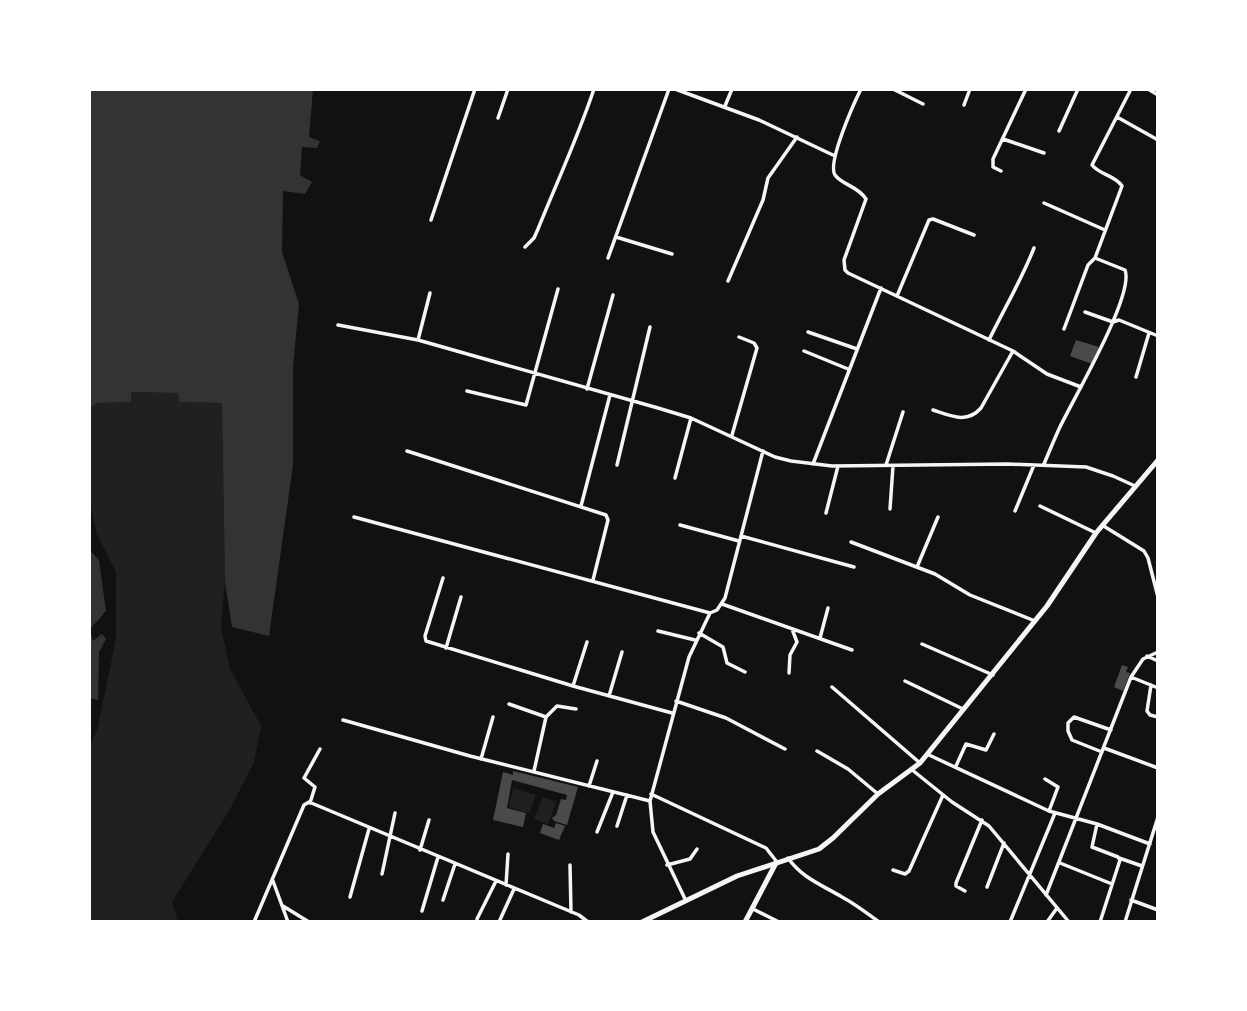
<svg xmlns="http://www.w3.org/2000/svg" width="1247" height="1011" font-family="'Open Sans',sans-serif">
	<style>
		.green { fill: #202020 }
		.water { fill: #333 }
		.building { fill: #4a4a4a }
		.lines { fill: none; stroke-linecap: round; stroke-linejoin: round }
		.minor { stroke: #f5f5f5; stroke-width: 3.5 }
		.tertiary { stroke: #f5f5f5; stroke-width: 5 }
		.secondary { stroke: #f5f5f5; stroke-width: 5 }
	</style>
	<rect width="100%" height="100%" fill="#111"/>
	<!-- green -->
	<path class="green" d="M130 392 178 393 179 402 222 403 225 582 221 627 230 669 261 726 254 762 230 809 172 902 178 922H89V746L97 731 116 639V572L97 535 89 497V409L97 403 130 402Z
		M513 788 536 795 529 813 509 807Z
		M543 797 556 802 548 824 534 819Z"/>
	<!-- water -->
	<path class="water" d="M89 89H313L309 137 320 141 317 148 302 147 300 175 312 182 305 194 283 191 282 252 299 304 293 367V465L269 636 232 627 225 582 222 403 179 402 178 393 131 392V402L97 403 89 409Z
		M89 549 99 560 106 611 90 629 93 641 102 634 106 639 99 652 98 700 89 698Z"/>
	<!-- building -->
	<path class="building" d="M1076 340 1099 347 1092 364 1070 356Z
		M1122 665 1128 667 1126 672 1130 673 1123 691 1114 687Z
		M513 771 578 787 567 825 554 821 552 818 556 815 561 799 566 800 567 795 512 780 507 808 526 813 523 827 493 820 503 772 513 775Z
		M556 823 565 826 559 840 540 833 543 824 554 828Z"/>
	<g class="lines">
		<!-- minor -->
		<path class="minor" d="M675 89 759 120 835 156
			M861 89C854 103 827 163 835 175 842 185 858 186 866 199L844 260 845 270 848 273 1013 351 1047 374 1081 387
			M893 89 923 104
			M1148 89 1158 95
			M964 105 970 89
			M725 106 732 89
			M1117 117 1158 140
			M498 118 508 89
			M1059 131 1078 89
			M1003 139 1044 153
			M1001 171 993 167V159L1026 89
			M1044 203 1105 230
			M431 220 475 89
			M616 237 672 254
			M525 247 534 238 538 229C557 182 578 137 594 89
			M608 258 669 89
			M728 281 763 200 768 178 797 137
			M897 296 929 220 933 219 974 235
			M1085 312 1113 322 1119 320 1158 336
			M338 325 418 340 658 408 691 418 775 457 791 461 832 466 1008 464 1086 467 1113 476 1135 486
			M1064 329 1088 265 1095 258
			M808 332 857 349
			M418 340 430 293
			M989 340C1004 309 1021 281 1034 248
			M804 351 848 369
			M1136 377 1149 333
			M587 389 613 295
			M467 391 526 405 558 289
			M933 410C951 416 967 424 981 408L1013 351
			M732 435 757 348 754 343 739 337
			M407 451 606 515 608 520 593 580
			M813 464 881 288
			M1044 464C1049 452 1054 440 1059 429 1072 401 1135 295 1125 270L1095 258 1122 186C1116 176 1100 175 1092 165L1131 89
			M617 465 650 327
			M886 465 903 412
			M675 478 691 418
			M581 506 610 395
			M1040 506 1096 533
			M890 509 893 466
			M1015 511 1034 465
			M826 513 838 466
			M354 517 710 613 717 610 725 598 763 451
			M680 525 739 541
			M1102 525 1144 551 1148 558 1158 597
			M741 536 854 567
			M851 542 935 574 970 595 1035 621
			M917 567 938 517
			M443 578 425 636 426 641 573 686 672 713
			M722 604 852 650
			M658 631 695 640
			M699 633 723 647 727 663 745 672
			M820 638 828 608
			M922 644 993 675
			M446 648 461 597
			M1147 656 1158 661
			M789 673 790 655 797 642 792 629
			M1131 677 1158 688
			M905 681 963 709
			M1151 685 1147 711 1150 715 1158 717
			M573 686 587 642
			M832 687 920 763
			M609 696 622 652
			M676 701 726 718 785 749
			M509 704 546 717 534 771
			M546 717 557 706 576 709
			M343 720 470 756 650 801
			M1104 748 1158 768
			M817 751 848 769 878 794
			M1102 752 1072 740 1068 731V723L1074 717 1111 730
			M929 755 1049 811 1097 824 1150 844
			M481 759 493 717
			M956 766 966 744 986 750 994 734
			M911 769 952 802 989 826 1069 922
			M1045 779 1058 787 1049 811
			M589 786 597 761
			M651 794 766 848 777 862
			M310 803 315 787 304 778 320 749
			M1097 824 1092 847 1118 857 1120 860 1100 922
			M617 826 627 795
			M597 832 613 792
			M420 850 429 820
			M788 858C802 878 822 885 842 897 855 904 867 913 879 922
			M1119 858 1142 866
			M1060 863 1112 884
			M570 865 571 912
			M667 865 690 859 697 849
			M893 870 905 874 909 871 943 795
			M382 874 395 813
			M273 881 288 922
			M506 885 508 854
			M987 887 1004 843
			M965 891 956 886V883L982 820
			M1046 895 1131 677 1143 659 1158 652
			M350 897 369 829
			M443 900 455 864
			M1131 900 1158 910
			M686 901 653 832 650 801 689 657 710 613
			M283 906 309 922
			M753 909 779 922
			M422 911 438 857
			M477 919 496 881
			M254 922 304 805 309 802 579 915 588 922
			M499 922 514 889
			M1010 922 1055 813
			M1047 922 1057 908
			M1125 922 1158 817"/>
		<!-- tertiary -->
		<path class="tertiary" d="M745 922 776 863"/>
		<!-- secondary -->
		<path class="secondary" d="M642 922 737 876 819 849 833 838 878 794 920 763 1047 606 1096 533 1158 460"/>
	</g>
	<!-- border -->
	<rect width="1247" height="1011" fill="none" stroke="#ffffff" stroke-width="182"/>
</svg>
